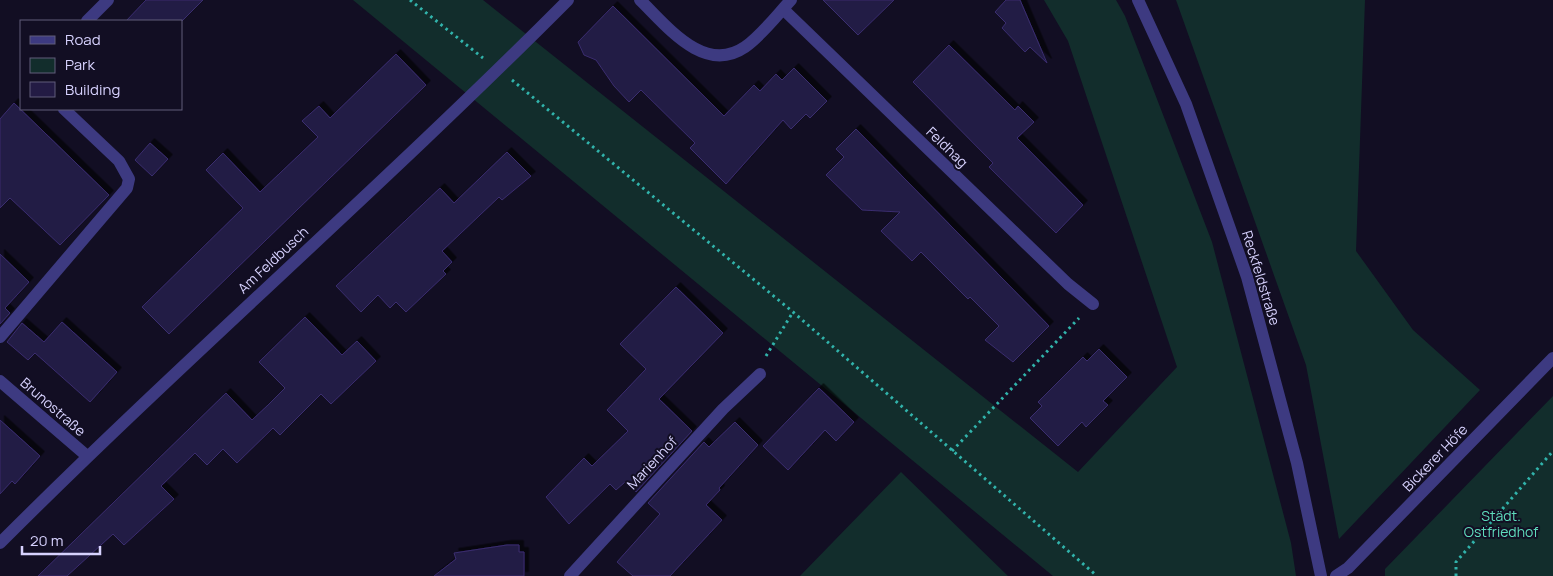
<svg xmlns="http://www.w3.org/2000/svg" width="1553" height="576" font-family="Manrope,sans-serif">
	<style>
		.green { fill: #122d2c }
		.building { fill: #231b44; stroke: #3a2d6f; filter: url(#shadow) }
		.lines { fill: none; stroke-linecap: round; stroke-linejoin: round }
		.path { stroke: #31b3ab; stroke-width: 3; stroke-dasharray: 2.5 4; stroke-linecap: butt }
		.minor { stroke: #3d3a81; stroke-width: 12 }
		.labels { text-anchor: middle; stroke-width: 4; stroke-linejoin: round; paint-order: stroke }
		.street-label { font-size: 14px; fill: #d7d2fe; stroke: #120e23 }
		.park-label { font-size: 14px; fill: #5fddbd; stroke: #120e23 }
	</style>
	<defs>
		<filter id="shadow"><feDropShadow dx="4.5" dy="-4.5" stdDeviation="0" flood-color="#0009"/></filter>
	</defs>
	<rect width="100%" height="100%" fill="#120e23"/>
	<!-- green -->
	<path class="green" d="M353 0H483L1078 472 1177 367 1068 41 1044 0H1116L1125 16 1212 242 1291 543 1296 576H1053Z
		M1176 0H1365L1356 251 1413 330 1480 390 1339 539 1306 365Z
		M1553 396V576H1385V569Z
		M901 472 1008 576H800Z"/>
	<!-- building -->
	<path class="building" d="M146 0H203L182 21H126Z
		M823 0H894L858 35Z
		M1006 0H1020L1047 63 1030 47 1025 52 1002 28 1006 23 995 12Z
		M613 6 724 116 754 85 760 91 776 74 782 80 794 68 827 101 810 118 806 114 791 129 783 120 726 184 690 148 695 143 641 90 629 102 614 86 596 60 584 55 578 42Z
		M949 45 1015 110 1018 106 1034 122 1017 138 1083 205 1056 233 989 167 993 163 913 82Z
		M396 54 426 85 169 334 142 307 243 208 206 170 223 153 260 192 318 137 302 121 319 106 330 118Z
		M14 103 109 195 60 245 10 198 0 208V119Z
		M856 129 1049 326 1013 362 985 340 999 326 970 297 968 299 921 252 912 261 881 231 900 212 862 210 826 175 844 157 836 149Z
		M150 143 168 159 152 176 135 160Z
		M507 152 531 176 502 200 499 197 442 251 452 262 443 271 446 274 406 312 396 302 390 308 378 295 361 312 336 286 440 188 454 203Z
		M0 254 29 282 5 308 10 313 0 324Z
		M676 287 723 333 659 399 692 431 636 492 625 482 616 490 610 484 569 524 546 497 584 458 592 466 628 431 607 410 646 369 620 344Z
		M305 317 342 355 357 341 376 361 331 404 321 394 280 435 273 428 237 463 223 449 207 465 195 453 161 486 174 499 124 545 113 534 67 576H38L226 393 252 420 268 405 285 388 259 362Z
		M62 322 117 372 90 402 35 353 28 360 7 342 22 323 44 342Z
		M1099 349 1127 377 1103 401 1108 405 1086 427 1082 422 1058 446 1030 418 1042 406 1038 402 1083 357 1087 361Z
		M819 388 854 422 836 441 825 430 788 470 763 446Z
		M0 420 40 456 15 484 12 481 0 494Z
		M735 422 758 445 719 488 720 490 706 505 722 520 670 576H633L617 562 660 514 648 503 704 442 709 447Z
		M507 545H519V552H524V576H434L456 559 454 553Z"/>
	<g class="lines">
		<!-- path -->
		<path class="path" d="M410 0 483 58
			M512 80 793 312 1097 576
			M766 356 793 312
			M952 451 1079 318
			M1456 576V562L1553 451"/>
		<!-- minor -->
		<path class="minor" d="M640 0C667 26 704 75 745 47 762 35 777 15 791 0
			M1138 0 1186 104 1247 277 1297 463 1321 576
			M783 9 1068 284 1093 304
			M87 21 108 0
			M0 337 127 188 129 179 119 161 64 109
			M0 381 87 456
			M0 543C185 358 383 186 568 0
			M570 576 723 409 760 374
			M1336 576 1348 568 1553 358"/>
	</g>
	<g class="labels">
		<!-- street labels -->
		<g class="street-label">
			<text transform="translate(947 147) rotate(44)" y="5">Feldhag</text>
			<text transform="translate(273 260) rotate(-43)" y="5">Am Feldbusch</text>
			<text transform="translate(1261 278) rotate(73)" y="5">Reckfeldstraße</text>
			<text transform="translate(53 407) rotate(41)" y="5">Brunostraße</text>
			<text transform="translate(1435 458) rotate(-46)" y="5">Bickerer Höfe</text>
			<text transform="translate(652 463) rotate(-47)" y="5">Marienhof</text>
		</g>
		<!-- park labels -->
		<g class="park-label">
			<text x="1501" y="521">Städt.<tspan x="1501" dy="16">Ostfriedhof</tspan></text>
		</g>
	</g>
	<!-- legend -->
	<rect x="20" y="20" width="162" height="90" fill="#120e23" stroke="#615c7b"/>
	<rect x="30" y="36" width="25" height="8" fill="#3d3a81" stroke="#615c7b"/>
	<text x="65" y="45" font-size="15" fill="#d7d2fe">Road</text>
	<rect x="30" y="58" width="25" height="15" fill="#122d2c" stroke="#615c7b"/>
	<text x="65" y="70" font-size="15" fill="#d7d2fe">Park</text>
	<rect x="30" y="82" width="25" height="15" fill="#231b44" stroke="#615c7b"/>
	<text x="65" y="95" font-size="15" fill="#d7d2fe">Building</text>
	<!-- scale -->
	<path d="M22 546v8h78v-8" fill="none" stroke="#d7d2fe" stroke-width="2.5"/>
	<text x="30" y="546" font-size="15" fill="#d7d2fe" stroke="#120e23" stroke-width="4" paint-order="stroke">20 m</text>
</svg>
